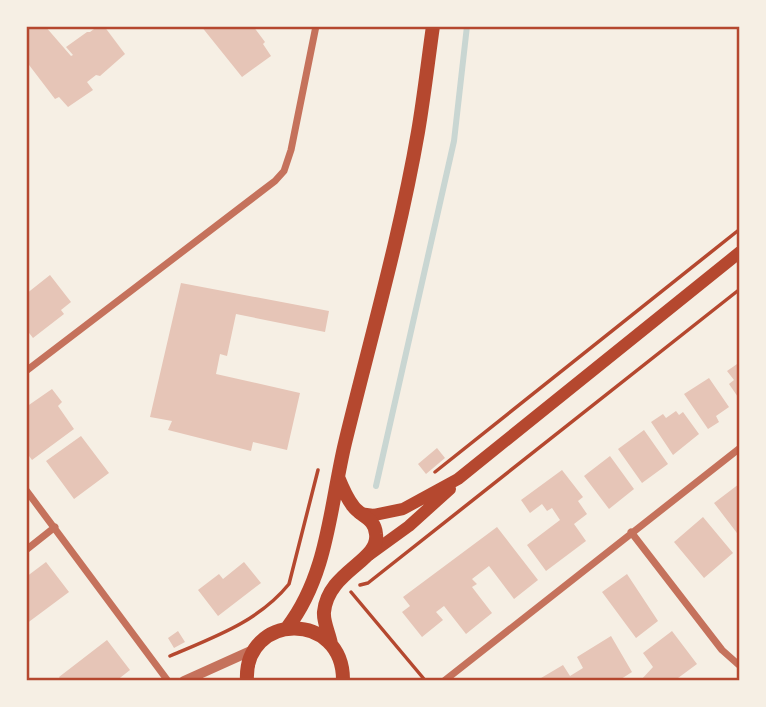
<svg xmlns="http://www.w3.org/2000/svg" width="766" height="707" font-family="Jost,sans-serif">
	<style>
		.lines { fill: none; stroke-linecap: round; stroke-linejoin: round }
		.stream { stroke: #c9d6d2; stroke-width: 6 }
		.building { fill: #e6c5b7 }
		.path { stroke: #b5482f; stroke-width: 3.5 }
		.minor { stroke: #c5725c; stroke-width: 7 }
		.tertiary { stroke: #c5725c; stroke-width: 10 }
		.secondary { stroke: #b5482f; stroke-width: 12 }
		.primary { stroke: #b5482f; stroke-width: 14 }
		.neatline { fill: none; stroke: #b5482f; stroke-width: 2.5 }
	</style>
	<rect width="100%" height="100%" fill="#f6efe4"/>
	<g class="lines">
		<!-- stream -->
		<path class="stream" d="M376 486 454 141 467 26"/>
	</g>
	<!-- building -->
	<path class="building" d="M26 26H45L71 56 73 55 66 47 87 32H90L98 26H104L125 54 100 76 96 75 87 82 93 90 68 107 59 97 55 99 26 61Z
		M201 26H253L265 42 263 44 271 56 242 77Z
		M50 275 71 302 61 310 64 314 33 338 26 329V294Z
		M181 283 329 311 325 332 236 314 227 356 220 354 216 374 300 393 287 450 253 442 251 451 168 430 172 421 150 417Z
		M740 362V400L729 384 734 380 727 371Z
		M709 378 729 407 716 416 719 422 708 429 684 394Z
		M52 389 62 402 58 406 74 429 32 460 26 452V407Z
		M676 411 679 415 683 412 699 434 673 455 651 422 663 414 666 418Z
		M644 430 668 464 642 483 618 449Z
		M81 436 109 473 74 499 46 461Z
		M437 448 445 458 426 474 418 464Z
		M610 456 634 489 609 509 584 476Z
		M562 470 583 497 578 501 587 514 574 524 586 541 546 571 527 545 560 520 552 508 547 511 542 504 530 513 521 500Z
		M739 484 740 485V537L714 503Z
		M703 517 733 553 704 578 674 542Z
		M497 527 538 580 514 599 489 566 472 579 477 584 472 587 492 613 466 634 444 606 436 612 443 620 422 637 402 612 410 606 403 597Z
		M46 562 69 592 26 624V577Z
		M244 562 261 583 218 616 198 590 219 574 223 579Z
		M627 574 658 621 636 638 602 592Z
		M178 631 185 642 174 648 168 638Z
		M672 631 697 664 674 681H640L653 667 643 653Z
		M611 636 632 672 618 681H536L563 665 570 676 583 668 577 657Z
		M107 640 130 670 116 681H61L59 677Z"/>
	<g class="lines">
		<!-- path -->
		<path class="path" d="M435 472 740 229
			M360 585 368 583 740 289
			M351 592 424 679
			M170 656C214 637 258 622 289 584L318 470"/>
		<!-- minor -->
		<path class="minor" d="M26 371 275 181 284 171 291 150 316 26
			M26 490 168 681
			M631 532 722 650 740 666
			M26 550 55 527
			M444 681 740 448"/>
		<!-- tertiary -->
		<path class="tertiary" d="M184 681 255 649"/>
		<!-- secondary -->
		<path class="secondary" d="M359 513 374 515 403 509 458 479 740 252
			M369 555 409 526 450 489"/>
		<!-- primary -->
		<path class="primary" d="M287 628C328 575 330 506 345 443 370 340 400 236 418 132 424 97 428 61 433 26
			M331 644C329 633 323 622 324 612 328 571 380 561 376 534 375 518 361 517 353 506 346 497 342 487 338 477
			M247 681C243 612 344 610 343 681"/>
	</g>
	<!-- border -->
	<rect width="766" height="707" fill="none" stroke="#f6efe4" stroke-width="56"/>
	<rect x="28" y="28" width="710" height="651" class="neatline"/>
</svg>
